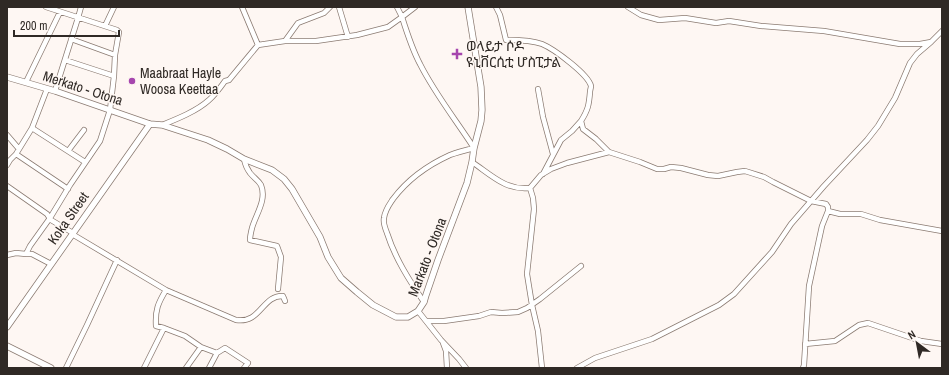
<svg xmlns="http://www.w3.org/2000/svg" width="949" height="375" font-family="'Archivo Narrow','Noto Sans Ethiopic',sans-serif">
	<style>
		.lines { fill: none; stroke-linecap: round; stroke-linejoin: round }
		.minor-casing { stroke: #8b7b72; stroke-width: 6 }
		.major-casing { stroke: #8b7b72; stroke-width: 7 }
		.minor { stroke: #fff; stroke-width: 4.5 }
		.major { stroke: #fff; stroke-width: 5.5 }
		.poi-dot { fill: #a646ae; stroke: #fef7f3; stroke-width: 1.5 }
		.labels { text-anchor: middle; stroke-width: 3; stroke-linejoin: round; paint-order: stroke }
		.poi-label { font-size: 14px; fill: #2f2925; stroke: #fef7f3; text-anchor: start }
		.street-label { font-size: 14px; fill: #2f2925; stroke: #fef7f3 }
	</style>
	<rect width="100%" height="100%" fill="#fef7f3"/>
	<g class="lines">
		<!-- minor casing -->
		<g class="minor-casing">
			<path id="minor" d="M242 7 258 45
				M339 7 348 37
				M397 7 402 17 415 7
				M496 7 500 15 506 40C515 40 534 41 542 44 554 49 588 74 591 86 591 88 590 90 590 92 589 105 588 110 581 121L583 129 596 139 609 152
				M628 7 641 15 659 20 685 18 716 23 729 21 761 26 824 31 900 44H920L931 42
				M105 26 114 7
				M71 39 115 55
				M285 41H316L357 35 388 27 402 17C407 33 412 49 420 64 435 94 456 120 474 148 466 150 458 152 450 155 428 165 408 179 393 199 389 205 385 210 384 218 383 222 385 228 387 233 395 258 409 280 424 302
				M65 60 114 76
				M26 82 60 12
				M538 89 543 117 553 154
				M55 91 78 18 81 7
				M162 125C177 119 197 111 209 100 215 95 220 88 225 81L229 80 258 45 285 41 298 23 324 13 330 7
				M32 128 85 162
				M7 135 19 149
				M68 151 84 130
				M16 154 68 189
				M244 159C245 164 247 169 250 173 254 178 258 180 261 185 267 200 256 214 252 228 251 232 250 236 250 240L277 246 281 257 278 289
				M472 162C490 174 506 191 530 188L541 175 551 169 567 163 609 152 640 162 657 169H664L671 167 681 168 708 175 718 176 737 172 745 171 764 177 773 182 811 201 826 204 828 207V211L822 226 809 286 804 365 803 368
				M7 165 10 160 16 154 32 128 47 89
				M543 174 561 140 572 131 581 121
				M7 186 47 214 51 220 73 233
				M530 188 533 198 534 209 527 274 532 305 538 331 542 368
				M828 211 840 214H861L880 220 942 231
				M72 234 166 290 236 320C261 324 262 295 283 296L285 301
				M26 254H32L51 264
				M7 255 16 253 26 254 30 246 50 218 70 185 100 141 110 110 114 76 115 55 119 32 117 30 46 7
				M418 311 441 340 459 359 466 368
				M427 321H444L479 316 491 312 502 313 518 312 527 308 540 299 581 266
				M164 328 185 336 201 347 217 353
				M443 343 446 351 447 368
				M805 344 835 341 859 325 868 323 921 341 942 344
				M66 368 87 325 117 260
				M144 368 164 328 156 326C155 310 158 303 166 290
				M186 368 201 347
				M209 368 217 353 225 348 248 363 244 368
				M577 368 595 358 652 339 719 305 734 294 772 252 791 224 824 186 867 140 878 126 895 98 910 63 917 54 931 42 942 31"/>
		</g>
		<!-- major casing -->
		<g class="major-casing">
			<path id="major" d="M7 77 55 91 150 124 162 125 208 140 227 149 244 159 272 170 284 179 292 189 320 237 328 257 341 278 357 292 373 305 396 317H408L418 311 424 302 426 295 438 260 467 183 472 162 474 148 481 121 482 110 481 87 468 7
				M7 327 150 124
				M7 346 51 368"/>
		</g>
		<!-- minor -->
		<use href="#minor" class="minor"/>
		<!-- major -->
		<use href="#major" class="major"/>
	</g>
	<!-- markers -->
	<g class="poi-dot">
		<path d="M455 48h4v4h4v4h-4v4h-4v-4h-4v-4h4z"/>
		<circle cx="132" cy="81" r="4"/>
	</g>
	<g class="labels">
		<!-- poi labels -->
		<g class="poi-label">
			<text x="466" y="51">ወላይታ ሶዶ<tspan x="466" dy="16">ዩኒቨርሲቲ ሆስፒታል</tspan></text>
			<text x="140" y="78">Maabraat Hayle<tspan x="140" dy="16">Woosa Keettaa</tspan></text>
		</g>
		<!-- street labels -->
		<g class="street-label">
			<text transform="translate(83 88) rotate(18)" y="5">Merkato - Otona</text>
			<text transform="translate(68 218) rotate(-55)" y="5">Koka Street</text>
			<text transform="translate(427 257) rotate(-69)" y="5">Markato - Otona</text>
		</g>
	</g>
	<!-- border -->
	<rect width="949" height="375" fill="none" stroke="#2f2925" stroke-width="16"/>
	<!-- north arrow -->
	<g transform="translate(917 343) rotate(328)" stroke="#fef7f3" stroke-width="3" paint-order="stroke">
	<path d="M0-3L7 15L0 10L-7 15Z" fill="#2f2925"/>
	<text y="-6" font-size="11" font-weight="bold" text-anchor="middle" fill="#2f2925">N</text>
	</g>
	<!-- scale -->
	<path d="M14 30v6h105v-6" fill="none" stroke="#2f2925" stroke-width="2"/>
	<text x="20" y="30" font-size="12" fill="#2f2925" stroke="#fef7f3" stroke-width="3" paint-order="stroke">200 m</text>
</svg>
